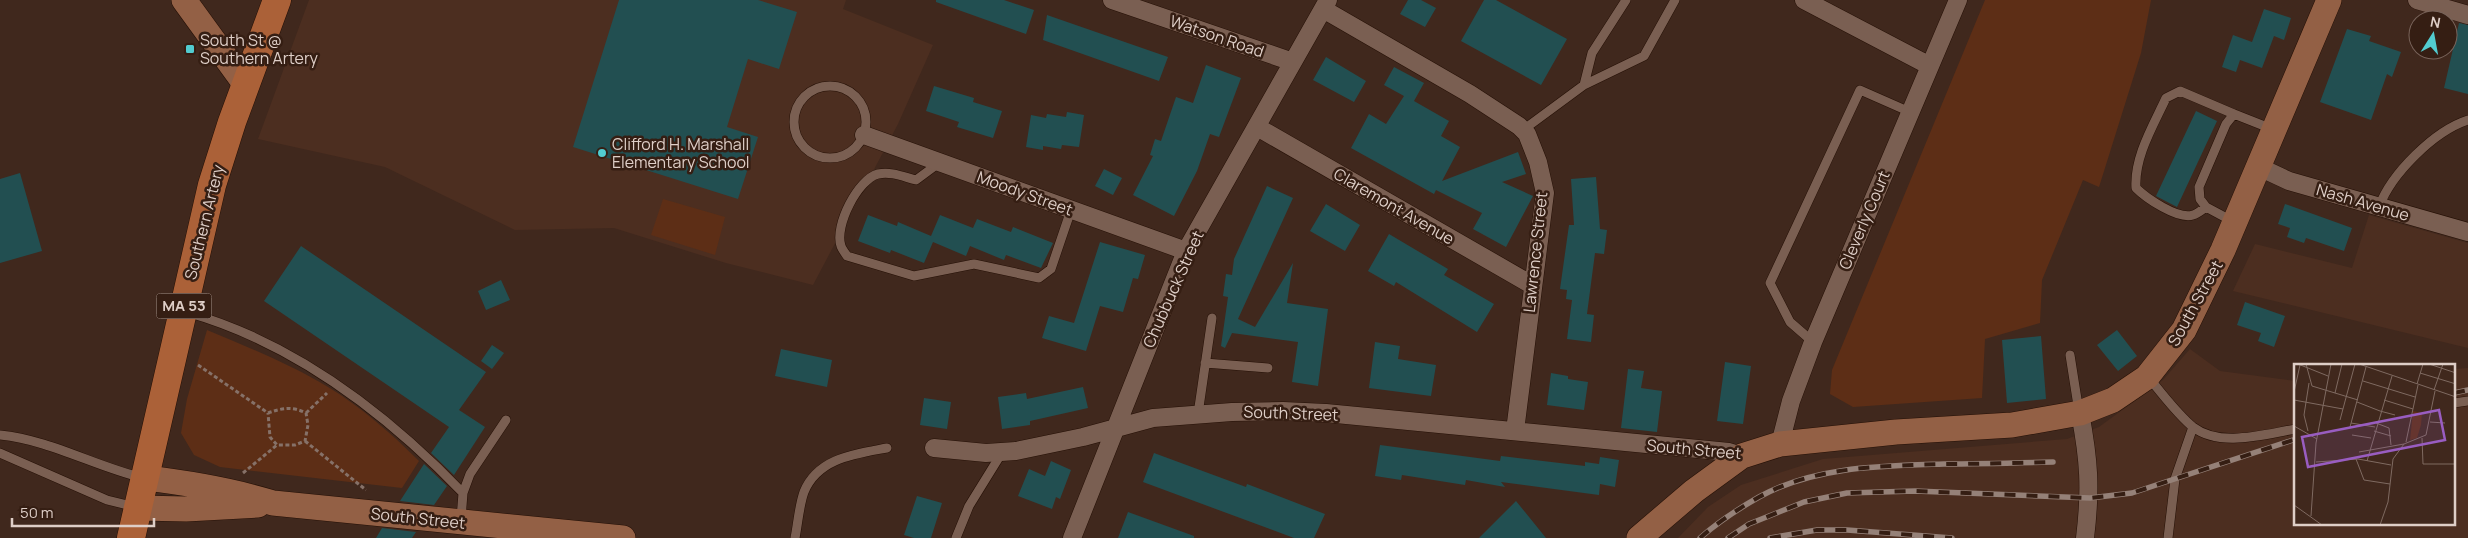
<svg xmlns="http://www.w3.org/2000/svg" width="2468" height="538" font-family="Manrope,sans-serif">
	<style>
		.built { fill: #4c2e20 }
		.green { fill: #5d2e16 }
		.building { fill: #224f51 }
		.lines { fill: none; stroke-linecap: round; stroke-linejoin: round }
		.lane-casing { stroke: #251006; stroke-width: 10 }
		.street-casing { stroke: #251006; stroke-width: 19 }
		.secondary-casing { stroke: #251006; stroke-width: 26 }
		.primary-casing { stroke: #251006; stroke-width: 29 }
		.path { stroke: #867168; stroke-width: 3; stroke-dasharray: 4 2.5; stroke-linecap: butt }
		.lane { stroke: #7a5f52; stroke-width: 9 }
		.street { stroke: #7a5f52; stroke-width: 18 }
		.secondary { stroke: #936045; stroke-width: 25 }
		.primary { stroke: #ab6138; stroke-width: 28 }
		.rail-casing { stroke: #958178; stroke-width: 5.5 }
		.rail { stroke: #351e13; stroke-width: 4; stroke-dasharray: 11; stroke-linecap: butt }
		.poi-dot { fill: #52ccd0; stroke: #351e13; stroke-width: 2 }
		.labels { text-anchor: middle; stroke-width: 5; stroke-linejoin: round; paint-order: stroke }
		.shield { fill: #351e13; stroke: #ab9991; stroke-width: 1 }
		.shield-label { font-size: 15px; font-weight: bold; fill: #decec7 }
		.street-label { font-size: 16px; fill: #decec7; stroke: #351e13 }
		.poi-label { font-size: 16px; fill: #decec7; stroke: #351e13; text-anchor: start }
		.inset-road { fill: none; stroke: #7f6a61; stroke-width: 1 }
		.view { fill: #995dc1; fill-opacity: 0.15; stroke: #995dc1; stroke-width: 2.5 }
		.inset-edge { fill: none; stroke: #decec7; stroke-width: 2.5 }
	</style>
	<rect width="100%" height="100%" fill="#40281d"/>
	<!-- built -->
	<path class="built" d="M309 0H846L843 9 933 45 898 124 813 285 726 263 614 228 515 230 385 167 258 139Z
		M2369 215 2468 243V348L2233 291 2255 244 2352 268Z
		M2190 349 2220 371 2295 381 2296 524H2454V369L2468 368V538H1678L1708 507 1741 485 1823 459 2067 439 2099 427 2136 400 2163 380Z"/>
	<!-- green -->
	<path class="green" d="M1985 0H2151L2141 53 2099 187 2083 180 2042 280 2040 323 1985 339 1982 398 1853 407 1830 394 1832 370Z
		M663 199 725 217 715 255 651 235Z
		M207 330C248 347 290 364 328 387 361 407 392 434 419 461L402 488 220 467 194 455 181 433 187 399Z"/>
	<!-- building -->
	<path class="building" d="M619 0H758L797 12 779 69 748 59 727 127 758 137 738 199 573 147Z
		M936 0H1004L1034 10 1026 34 936 2Z
		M1408 0H1421L1436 8 1425 27 1400 14Z
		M1484 0H1496L1567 39 1541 85 1461 41Z
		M2264 9 2291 18 2284 40 2274 36 2262 68 2240 60 2236 72 2222 67 2233 35 2252 42Z
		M1047 15 1168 57 1159 81 1043 40Z
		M2459 23 2468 25V94L2444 88Z
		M2347 29 2371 36 2369 41 2401 52 2392 77 2387 74 2371 120 2320 102Z
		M1326 57 1366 81 1354 102 1313 80Z
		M1206 65 1241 78 1219 137 1210 134 1197 171 1174 216 1133 195 1153 156 1150 155 1155 139 1161 141 1176 97 1193 103Z
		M1394 67 1424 83 1414 101 1449 121 1441 136 1460 147 1442 181 1518 152 1526 174 1502 182 1533 196 1506 247 1473 229 1482 213 1436 190 1434 194 1351 148 1369 114 1386 124 1404 96 1384 85Z
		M934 86 974 98 973 102 1002 111 993 138 957 127 959 122 926 111Z
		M2196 111 2217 121 2177 207 2156 196Z
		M1067 112 1084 115 1079 147 1062 145 1061 149 1043 146V150L1026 147 1031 115 1046 118 1047 114 1066 117Z
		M1104 169 1122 178 1113 195 1095 186Z
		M20 173 42 251 0 263V179Z
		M1596 177 1600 229 1607 230 1604 254 1595 253 1587 314 1594 315 1591 342 1567 339 1572 300 1566 299 1567 290 1560 289 1569 225H1574L1571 179Z
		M1267 186 1293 198 1238 319 1255 327 1293 263 1287 303 1328 309 1318 386 1292 382 1298 342 1232 333 1225 348 1221 346 1228 297 1223 296 1226 274 1232 275 1234 259Z
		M1326 204 1360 225 1345 251 1310 231Z
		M2285 204 2352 228 2344 251 2306 238 2304 243 2287 237 2290 228 2278 224Z
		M868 215 897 226 898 222 931 236 940 215 973 228 977 219 1011 232 1013 227 1053 243 1041 268 1006 255 1004 260 970 246 966 256 933 242 924 263 891 250 890 253 858 241Z
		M1389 234 1448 269 1444 275 1494 304 1477 332 1396 282 1394 286 1368 271Z
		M1100 242 1145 255 1138 279 1133 278 1123 312 1100 306 1086 351 1042 338 1049 316 1074 323Z
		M301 246 486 372 459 410 485 427 454 475 431 453 449 427 264 301Z
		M501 280 510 300 486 310 478 291Z
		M2245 302 2285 316 2274 347 2258 341 2261 333 2237 325Z
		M2117 330 2137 356 2118 371 2097 345Z
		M2041 336 2046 399 2007 403 2002 340Z
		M1375 342 1400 346 1398 359 1436 365 1431 396 1369 388Z
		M492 345 504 353 492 369 481 361Z
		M781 349 832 360 827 387 775 376Z
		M1725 362 1751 366 1743 424 1717 421Z
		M1628 369 1644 371 1641 388 1662 391 1657 432 1621 428Z
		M1551 373 1568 376V379L1588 382 1584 410 1547 405Z
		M1083 387 1088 408 1030 421V425L1002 429 998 397 1026 393 1027 399Z
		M924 398 951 402 947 429 920 425Z
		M1380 445 1500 461 1501 456 1585 466V462L1599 464 1600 457 1619 460 1615 487 1600 484 1599 495 1501 482 1505 487 1466 480 1465 485 1402 475 1401 480 1375 476Z
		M1154 453 1246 487 1247 484 1325 514 1314 538H1294L1143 482Z
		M1051 461 1071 470 1060 499 1056 497 1052 509 1018 496 1029 469 1045 476Z
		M424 464 447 486 434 505 400 501Z
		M917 496 942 503 931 538H914L904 535Z
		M1516 501 1546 538H1479Z
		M1128 512 1194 536V538H1118Z
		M382 528 416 532 412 538H376Z"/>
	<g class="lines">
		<!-- lane casing -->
		<g class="lane-casing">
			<path id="lane" d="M1584 85 1592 53 1626 0
				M794 122a36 36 0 1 1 72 0a36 36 0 1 1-72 0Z
				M1523 130 1584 85 1644 56 1675 0
				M939 163 916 180C904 177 891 171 878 174 858 179 834 226 841 246 842 249 845 253 847 256L914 276 974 264 1039 278 1051 269 1071 210
				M2206 207C2202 210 2197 214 2193 215 2178 220 2146 198 2136 188 2134 157 2153 126 2166 98L2180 91 2234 114
				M2379 207C2391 174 2434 131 2468 120
				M2234 222 2206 207 2200 199 2199 187 2226 124 2234 114 2272 129
				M186 312C293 342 387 414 463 493
				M1813 342 1790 322 1770 283 1860 90 1910 112
				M2070 355 2079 412
				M1205 363 1268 368
				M2148 377C2162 393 2176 413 2193 427 2220 448 2265 434 2296 429
				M2454 403 2468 401
				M1198 414 1212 318
				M0 435C50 440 94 466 143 478
				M0 453 107 500 136 507
				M461 519 463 493 470 474 506 420
				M795 538C798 523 799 506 804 492 818 458 855 454 887 448
				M956 538 969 506 1003 451
				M2168 538 2175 479 2193 427"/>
		</g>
		<!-- street casing -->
		<g class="street-casing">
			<path id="street" d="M1112 0 1293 62
				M1804 0 1930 66
				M2417 0 2468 15
				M1323 9 1470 94 1519 126 1527 134 1538 162 1545 193 1515 431
				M1257 127 1532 285
				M864 135 1186 251
				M2259 167 2289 181 2468 232
				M2080 413C2089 460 2091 489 2085 538
				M1780 444 1791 401 1813 342 1958 0
				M934 448 986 453 1016 451 1083 437 1153 418 1232 412 1283 411 1326 413 1729 452 1742 456
				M1072 538 1186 251 1328 0"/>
		</g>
		<!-- secondary casing -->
		<g class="secondary-casing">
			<path id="secondary" d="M184 0 245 84
				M145 478C189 483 231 490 273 503L623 538
				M139 508 186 509 258 505
				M1639 538 1694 491 1742 456 1780 444 1896 432 2012 425 2080 413 2113 400 2147 377 2184 330 2223 250 2329 0"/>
		</g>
		<!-- primary casing -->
		<g class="primary-casing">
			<path id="primary" d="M131 538 212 185 232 122 277 0"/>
		</g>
		<!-- path -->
		<path class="path" d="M198 365 268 413C282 408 292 406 306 413L308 425 305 441 295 445H277L270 437 268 413
			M306 413 327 393
			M305 441 366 490
			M243 473 277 445"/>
		<!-- lane -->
		<use href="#lane" class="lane"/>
		<!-- street -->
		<use href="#street" class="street"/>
		<!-- secondary -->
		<use href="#secondary" class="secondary"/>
		<!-- primary -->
		<use href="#primary" class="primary"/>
		<!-- rail casing -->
		<g class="rail-casing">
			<path id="rail" d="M2454 393 2468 390
				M1700 538C1718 522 1738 509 1759 497 1815 466 1882 466 1944 464 1980 464 2017 463 2053 462
				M1728 538 1749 524 1804 502 1847 493 1915 491 2090 498 2132 493 2296 439
				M1770 538 1817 530H1847L1952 538"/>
		</g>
		<!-- rail -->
		<use href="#rail" class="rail"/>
	</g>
	<!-- markers -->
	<g class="poi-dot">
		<rect x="185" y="44" width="10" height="10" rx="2.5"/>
		<circle cx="602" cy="153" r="5"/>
	</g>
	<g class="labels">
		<!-- shield labels -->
		<rect class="shield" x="156.5" y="293.5" width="55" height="25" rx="4"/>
		<g class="shield-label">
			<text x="184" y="311">MA 53</text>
		</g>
		<!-- street labels -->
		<g class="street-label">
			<text transform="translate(1217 36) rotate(19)" y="6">Watson Road</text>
			<text transform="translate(1025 193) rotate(20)" y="6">Moody Street</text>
			<text transform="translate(2363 202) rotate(16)" y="6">Nash Avenue</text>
			<text transform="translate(1394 206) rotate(30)" y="6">Claremont Avenue</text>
			<text transform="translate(1864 220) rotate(-67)" y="6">Cleverly Court</text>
			<text transform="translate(204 222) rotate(-76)" y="6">Southern Artery</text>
			<text transform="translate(1535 252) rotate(-84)" y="6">Lawrence Street</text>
			<text transform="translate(1173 289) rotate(-66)" y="6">Chubbuck Street</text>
			<text transform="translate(2195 303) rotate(-61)" y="6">South Street</text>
			<text transform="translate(1291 413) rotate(2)" y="6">South Street</text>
			<text transform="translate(1694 449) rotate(5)" y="6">South Street</text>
			<text transform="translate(418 518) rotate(6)" y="6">South Street</text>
		</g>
		<!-- poi labels -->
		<g class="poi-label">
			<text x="200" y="46">South St @<tspan x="200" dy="18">Southern Artery</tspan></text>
			<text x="612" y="150">Clifford H. Marshall<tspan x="612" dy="18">Elementary School</tspan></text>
		</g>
	</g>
	<!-- overview -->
	<g transform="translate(2294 364)">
		<rect width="161" height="161" fill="#40281d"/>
		<path d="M119 47 128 49 127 61 123 74 116 76Z" fill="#5d2e16"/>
		<path class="inset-road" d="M4 0 34 12M12 0 18 22 64 36M65 0 162 33M135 0 162 9M126 9 162 20M69 17 121 33M123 20 129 0M140 26 149 0M0 28 6 1M41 29 48 0M0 36 49 45M90 36 119 45M63 38 86 47M86 47 101 51M46 56 61 0M136 58 151 59M57 59 81 63M82 59 95 64 97 81M0 62 23 75M56 63 72 3M14 67 10 51 15 19M80 67 97 72M58 71 77 74M128 74 129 100H162M112 78 124 21M65 88 110 80M62 95 70 116 96 120M73 97 98 12M22 98 64 95 97 101M0 141 28 161M17 152 22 79 37 0M86 161 94 138 99 95 110 80 132 71 141 27"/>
		<path class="view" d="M145 46 151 76 14 103 8 73Z"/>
		<rect width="161" height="161" class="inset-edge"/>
	</g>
	<!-- north arrow -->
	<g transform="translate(2433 35) rotate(11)"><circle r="24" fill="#351e13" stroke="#79645b"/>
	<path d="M0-4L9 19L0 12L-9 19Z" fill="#52ccd0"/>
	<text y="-8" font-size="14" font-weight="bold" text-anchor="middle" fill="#decec7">N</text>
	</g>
	<!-- scale -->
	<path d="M12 518v8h142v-8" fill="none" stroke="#decec7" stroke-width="2.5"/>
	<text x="20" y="518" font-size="15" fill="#decec7" stroke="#351e13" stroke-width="4" paint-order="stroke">50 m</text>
</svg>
